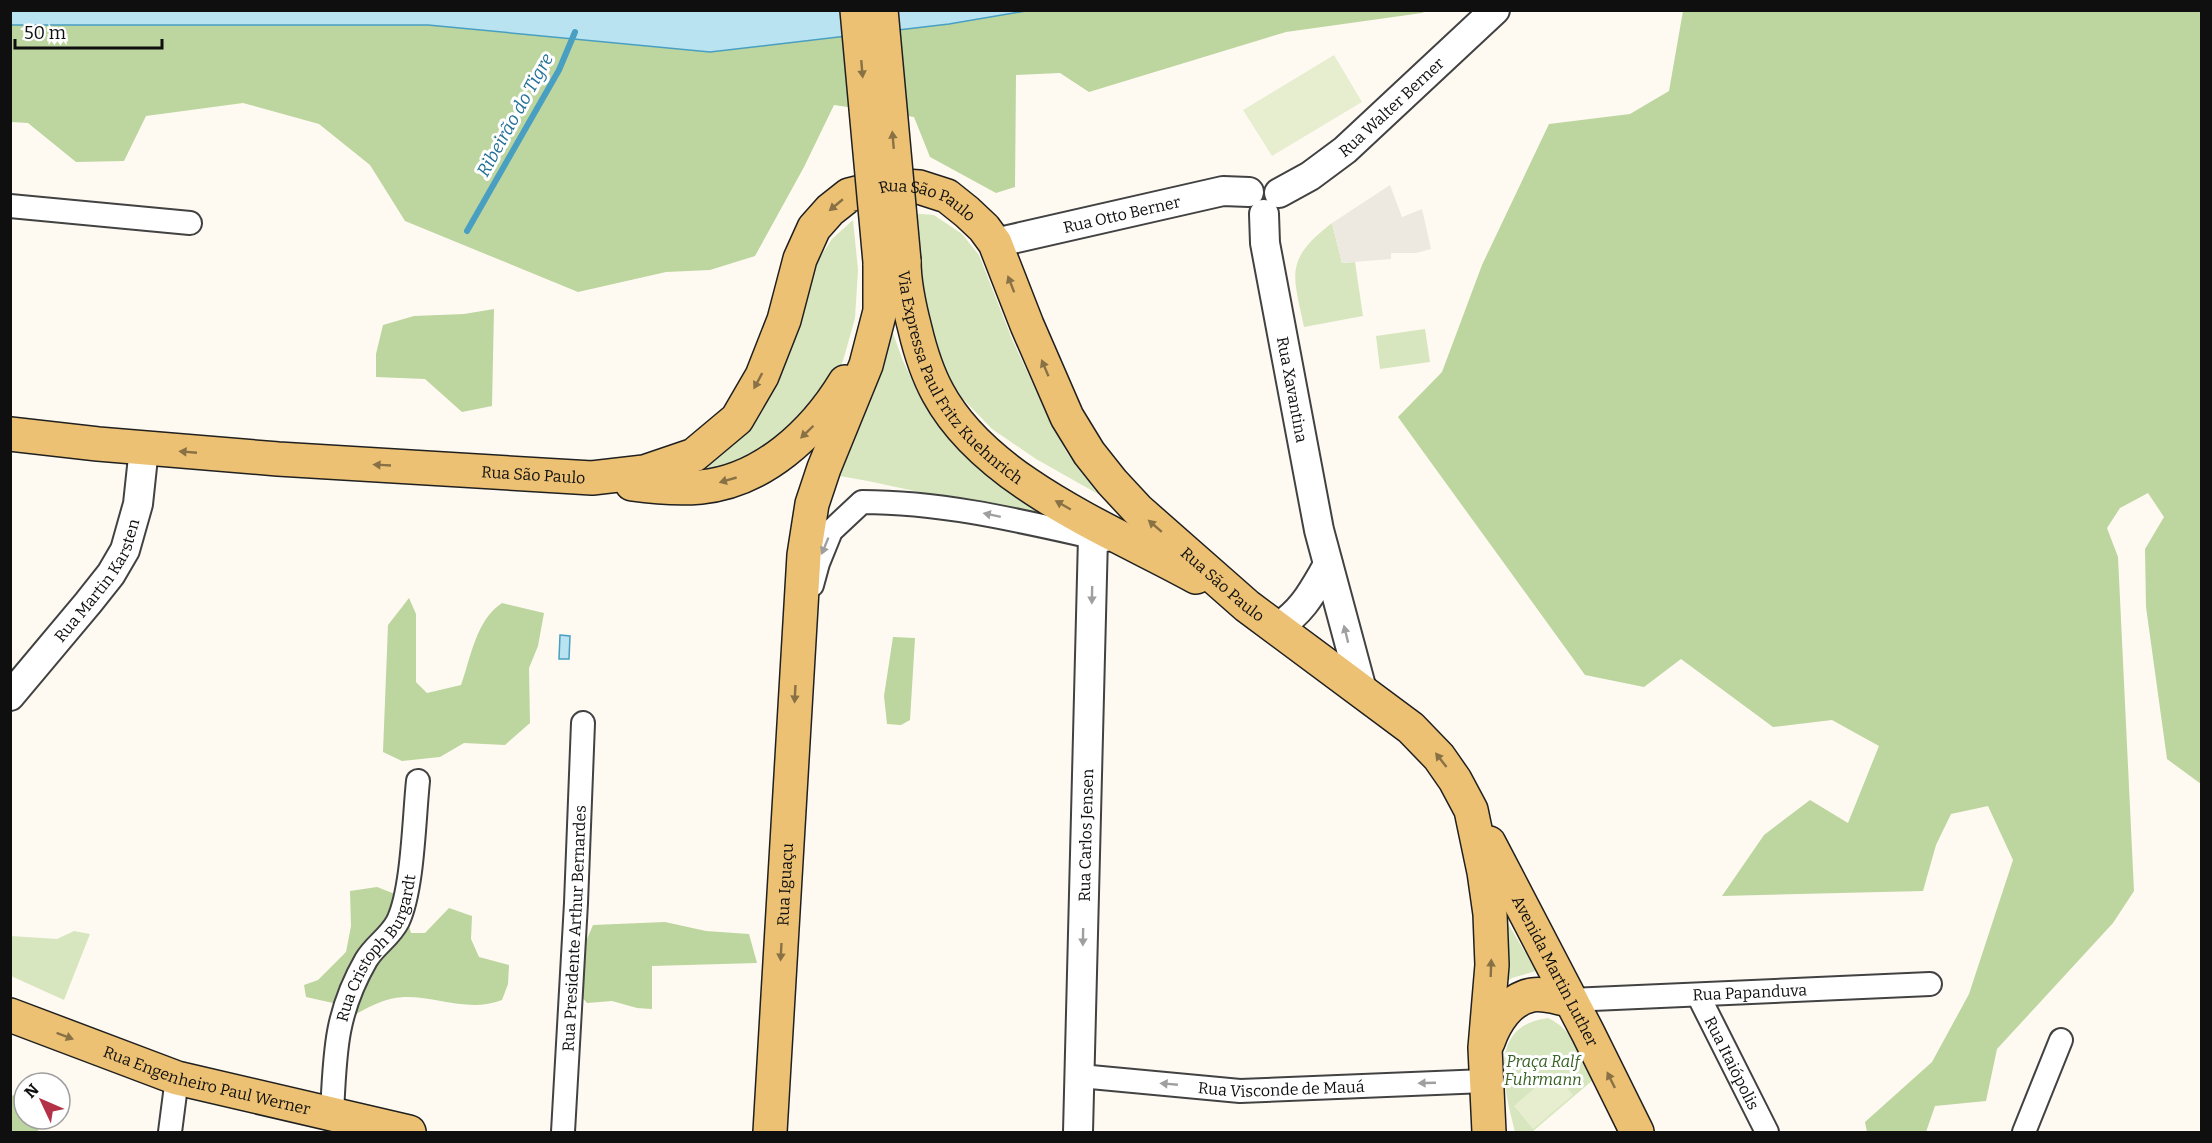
<svg xmlns="http://www.w3.org/2000/svg" width="2212" height="1143" font-family="Bitter,serif">
	<style>
		.green { fill: #d7e6be }
		.forest { fill: #bdd59e }
		.pitch { fill: #e7eecf }
		.plaza { fill: #eee9e0 }
		.water { fill: #bae3f1; stroke: #489fc2; stroke-width: 1.5 }
		.lines { fill: none; stroke-linecap: round; stroke-linejoin: round }
		.stream { stroke: #489fc2; stroke-width: 6 }
		.minor-casing { stroke: #424242; stroke-width: 26 }
		.tertiary-casing { stroke: #424242; stroke-width: 32 }
		.primary-casing { stroke: #202020; stroke-width: 36 }
		.minor { stroke: #fff; stroke-width: 22 }
		.tertiary { stroke: #fff; stroke-width: 28 }
		.primary { stroke: #ecc173; stroke-width: 33 }
		.primary-bridge-casing { stroke: #202020; stroke-width: 36; stroke-linecap: butt }
		.primary-bridge { stroke: #ecc173; stroke-width: 33 }
		.oneway { fill: #897146 }
		.oneway2 { fill: #9f9f9f }
		.labels { text-anchor: middle; stroke-width: 6; stroke-linejoin: round; paint-order: stroke }
		.street-label { font-size: 16px; fill: #0f0f0f; stroke: #fff }
		.park-label { font-size: 16px; font-style: italic; fill: #386124; stroke: #fff }
		.water-label { font-size: 18px; font-style: italic; fill: #227196; stroke: #fff }
	</style>
	<rect width="100%" height="100%" fill="#fefaf2"/>
	<!-- green -->
	<path class="green" d="M909 213 934 215 962 234 979 255 1012 339 1050 421 1067 453 1098 494 1036 459 992 429 963 399 931 348Z
		M853 220 858 270 855 318 843 361 809 416 748 465 694 475 801 308 818 260 832 239Z
		M1332 223 1342 263 1355 262 1363 316 1304 327C1293 274 1284 260 1332 223Z
		M890 325 903 361 918 393 943 432 991 480 1054 521 868 481 834 475Z
		M1425 329 1430 362 1380 369 1376 336Z
		M1506 920 1536 971 1512 978 1504 984Z
		M74 931 90 934 64 1000 11 976V936L57 939Z
		M1548 1018C1573 1029 1581 1057 1593 1080L1532 1132H1515C1505 1090 1485 1026 1548 1018Z"/>
	<!-- forest -->
	<path class="forest" d="M1026 11H1426L1422 13 1286 32 1089 92 1060 73 1016 75 1015 187 996 193 930 157 914 117 834 105 804 167 755 256 710 270 666 272 578 292 405 221 370 165 319 124 243 103 146 116 124 161 76 162 28 123 11 122 10 25H428L710 52 949 24Z
		M1683 11H2201V784L2167 759 2146 607 2145 549 2164 517 2148 493 2120 508 2107 528 2118 557 2134 891 2113 923 1997 1049 1986 1101 1935 1106 1926 1132H1867L1865 1122 1932 1062 1969 994 2013 860 1988 806 1951 814 1936 845 1923 891 1722 896 1764 835 1810 800 1848 823 1879 746 1832 720 1773 727 1681 659 1644 687 1585 675 1398 417 1442 372 1482 265 1549 124 1630 114 1669 91Z
		M494 309 492 406 462 412 425 379 376 377V354L383 325 414 316 464 314Z
		M409 598 416 614V682L427 693 461 685C471 657 476 620 502 603L544 613 538 646 529 668 530 723 505 745 464 743 440 757 402 761 383 752 388 625Z
		M893 637 915 638 910 720 901 725 887 724 884 696Z
		M377 887 400 896 411 933H425L449 908 472 916 471 939 479 957 509 965 508 984 502 1000C469 1013 437 996 404 997 379 998 359 1013 339 1024L333 1003 306 997 304 985 318 980 346 952 351 926 350 891Z
		M665 922 706 931 749 934 757 963 652 966V1009L637 1008 612 1001 587 1003 582 997 580 983 584 969 583 948 593 925Z
		M24 1092V1119H39L41 1126 37 1132H11V1096Z"/>
	<!-- pitch -->
	<path class="pitch" d="M1334 55 1362 102 1272 156 1243 110Z
		M1553 1072 1573 1095 1533 1129 1514 1106Z"/>
	<!-- plaza -->
	<path class="plaza" d="M1390 185 1402 217 1422 209 1431 249 1416 253H1391V259L1342 263 1332 223Z"/>
	<!-- water -->
	<path class="water" d="M10 11H1026L949 24 710 52 428 25H11Z
		M560 635 570 636 569 659H559Z"/>
	<g class="lines">
		<!-- stream -->
		<path class="stream" d="M467 231 559 70 575 32"/>
		<!-- minor casing -->
		<g class="minor-casing">
			<g id="minor">
				<path d="M10 206 190 223"/>
				<path d="M812 585 818 563 831 531 862 502C945 502 1025 522 1106 540"/>
				<path id="s1" d="M1698 995 1767 1132"/>
				<path id="s2" d="M1570 1000 1930 984"/>
				<path id="s3" d="M1080 1076 1240 1091 1485 1081"/>
				<path id="s4" d="M332 1114C335 1053 335 1014 366 960 375 945 390 937 398 921 413 889 414 818 418 781"/>
				<path d="M170 1132 177 1078"/>
				<path id="s5" d="M563 1132 576 903 583 723"/>
				<path d="M2024 1132 2061 1040"/>
			</g>
		</g>
		<!-- tertiary casing -->
		<g class="tertiary-casing">
			<g id="tertiary">
				<path id="s6" d="M1279 193 1310 176 1345 150 1495 10"/>
				<path id="s7" d="M1264 214 1265 243 1319 530 1362 690"/>
				<path id="s8" d="M995 243 1223 191 1249 192"/>
				<path d="M1277 628C1304 610 1312 592 1328 565"/>
				<path id="s9" d="M10 696 88 603 111 574 125 550 138 504 144 448"/>
				<path id="s10" d="M1078 1132 1093 537"/>
			</g>
		</g>
		<!-- primary casing -->
		<g class="primary-casing">
			<g id="primary">
				<path id="s11" d="M904 261C904 284 909 306 915 329 920 350 927 373 938 393 986 482 1111 530 1196 577"/>
				<path id="s12" d="M10 434 98 444 278 459 592 478 644 472 694 455 737 419 762 376 784 320 800 259 814 228 830 210 849 195 889 185 919 187 947 196 967 212 984 228 995 243 1027 325 1067 417 1089 453 1112 482 1138 510 1247 606 1411 728 1439 757 1455 780 1471 810 1484 872 1490 914 1492 965 1485 1048 1489 1132"/>
				<path d="M632 484C654 487 678 489 701 487 763 481 814 433 845 382"/>
				<path id="s13" d="M1489 843 1588 1033 1637 1132"/>
				<path id="s14" d="M10 1015 177 1078 409 1132"/>
				<path d="M1488 1042C1495 1022 1509 999 1532 995 1544 993 1558 998 1570 1000"/>
				<path id="s15" d="M770 1132 804 555 812 504 824 468 866 365 880 311V262"/>
			</g>
		</g>
		<!-- minor -->
		<use href="#minor" class="minor"/>
		<!-- tertiary -->
		<use href="#tertiary" class="tertiary"/>
		<!-- primary -->
		<use href="#primary" class="primary"/>
		<!-- primary-bridge casing -->
		<g class="primary-bridge-casing">
			<path id="primary-bridge" d="M857 10 880 262
				M881 10 904 261"/>
		</g>
		<!-- primary-bridge -->
		<use href="#primary-bridge" class="primary-bridge"/>
	</g>
	<!-- one-way arrows -->
	<defs><path id="oneway-solid" d="M-6-.8H1V-3.2L6.5 0L1 3.2V.8H-6Z" transform="scale(1.5)"/></defs>
	<g class="oneway">
		<use href="#oneway-solid" transform="translate(862 69) rotate(85)"/>
		<use href="#oneway-solid" transform="translate(893 140) rotate(-95)"/>
		<use href="#oneway-solid" transform="translate(836 205) rotate(140)"/>
		<use href="#oneway-solid" transform="translate(1011 284) rotate(-111)"/>
		<use href="#oneway-solid" transform="translate(1045 368) rotate(-113)"/>
		<use href="#oneway-solid" transform="translate(758 381) rotate(118)"/>
		<use href="#oneway-solid" transform="translate(807 432) rotate(136)"/>
		<use href="#oneway-solid" transform="translate(188 452) rotate(-175)"/>
		<use href="#oneway-solid" transform="translate(382 465) rotate(-177)"/>
		<use href="#oneway-solid" transform="translate(728 480) rotate(164)"/>
		<use href="#oneway-solid" transform="translate(1063 505) rotate(-150)"/>
		<use href="#oneway-solid" transform="translate(1155 526) rotate(-139)"/>
		<use href="#oneway-solid" transform="translate(795 694) rotate(93)"/>
		<use href="#oneway-solid" transform="translate(1441 760) rotate(-128)"/>
		<use href="#oneway-solid" transform="translate(781 952) rotate(93)"/>
		<use href="#oneway-solid" transform="translate(1491 968) rotate(-88)"/>
		<use href="#oneway-solid" transform="translate(65 1036) rotate(21)"/>
		<use href="#oneway-solid" transform="translate(1611 1080) rotate(-116)"/>
	</g>
	<g class="oneway2">
		<use href="#oneway-solid" transform="translate(992 515) rotate(-168)"/>
		<use href="#oneway-solid" transform="translate(825 546) rotate(112)"/>
		<use href="#oneway-solid" transform="translate(1092 595) rotate(91)"/>
		<use href="#oneway-solid" transform="translate(1346 634) rotate(-104)"/>
		<use href="#oneway-solid" transform="translate(1083 937) rotate(91)"/>
		<use href="#oneway-solid" transform="translate(1427 1083) rotate(178)"/>
		<use href="#oneway-solid" transform="translate(1169 1084) rotate(-175)"/>
	</g>
	<g class="labels">
		<!-- street labels -->
		<g class="street-label">
			<text dy="6" stroke="none"><textPath href="#s6" startOffset="142">Rua Walter Berner</textPath></text>
			<text dy="6" stroke="none"><textPath href="#s12" startOffset="1083">Rua São Paulo</textPath></text>
			<text dy="6" stroke="none"><textPath href="#s8" startOffset="130">Rua Otto Berner</textPath></text>
			<text dy="6" stroke="none"><textPath href="#s11" startOffset="134">Via Expressa Paul Fritz Kuehnrich</textPath></text>
			<text dy="6" stroke="none"><textPath href="#s7" startOffset="178">Rua Xavantina</textPath></text>
			<text dy="6" stroke="none"><textPath href="#s12" startOffset="525">Rua São Paulo</textPath></text>
			<text dy="6" stroke="none"><textPath href="#s9" startOffset="146">Rua Martin Karsten</textPath></text>
			<text dy="6" stroke="none"><textPath href="#s12" startOffset="1587">Rua São Paulo</textPath></text>
			<text dy="6" stroke="none"><textPath href="#s10" startOffset="297">Rua Carlos Jensen</textPath></text>
			<text dy="6" stroke="none"><textPath href="#s15" startOffset="248">Rua Iguaçu</textPath></text>
			<text dy="6" stroke="none"><textPath href="#s5" startOffset="204">Rua Presidente Arthur Bernardes</textPath></text>
			<text dy="6" stroke="none"><textPath href="#s4" startOffset="176">Rua Cristoph Burgardt</textPath></text>
			<text dy="6" stroke="none"><textPath href="#s13" startOffset="144">Avenida Martin Luther</textPath></text>
			<text dy="6" stroke="none"><textPath href="#s2" startOffset="180">Rua Papanduva</textPath></text>
			<text dy="6" stroke="none"><textPath href="#s1" startOffset="76">Rua Itaiópolis</textPath></text>
			<text dy="6" stroke="none"><textPath href="#s14" startOffset="208">Rua Engenheiro Paul Werner</textPath></text>
			<text dy="6" stroke="none"><textPath href="#s3" startOffset="202">Rua Visconde de Mauá</textPath></text>
		</g>
		<!-- park labels -->
		<g class="park-label">
			<text x="1543" y="1067">Praça Ralf<tspan x="1543" dy="18">Fuhrmann</tspan></text>
		</g>
		<!-- water labels -->
		<g class="water-label">
			<text transform="translate(515 115) rotate(-61)" y="6">Ribeirão do Tigre</text>
		</g>
	</g>
	<!-- border -->
	<rect width="2212" height="1143" fill="none" stroke="#0f0f0f" stroke-width="24"/>
	<!-- north arrow -->
	<g transform="translate(42 1101) rotate(314)"><circle r="28" fill="#ffffff" stroke="#9f9f9f" stroke-width="1.5"/>
	<path d="M0-4.5L10 22L0 15L-10 22Z" fill="#b33247"/>
	<text y="-9" font-size="16" font-weight="bold" text-anchor="middle" fill="#0f0f0f">N</text>
	</g>
	<!-- scale -->
	<path d="M15 39v9h147v-9" fill="none" stroke="#0f0f0f" stroke-width="3"/>
	<text x="24" y="39" font-size="18" fill="#0f0f0f" stroke="#ffffff" stroke-width="4.5" paint-order="stroke">50 m</text>
</svg>
